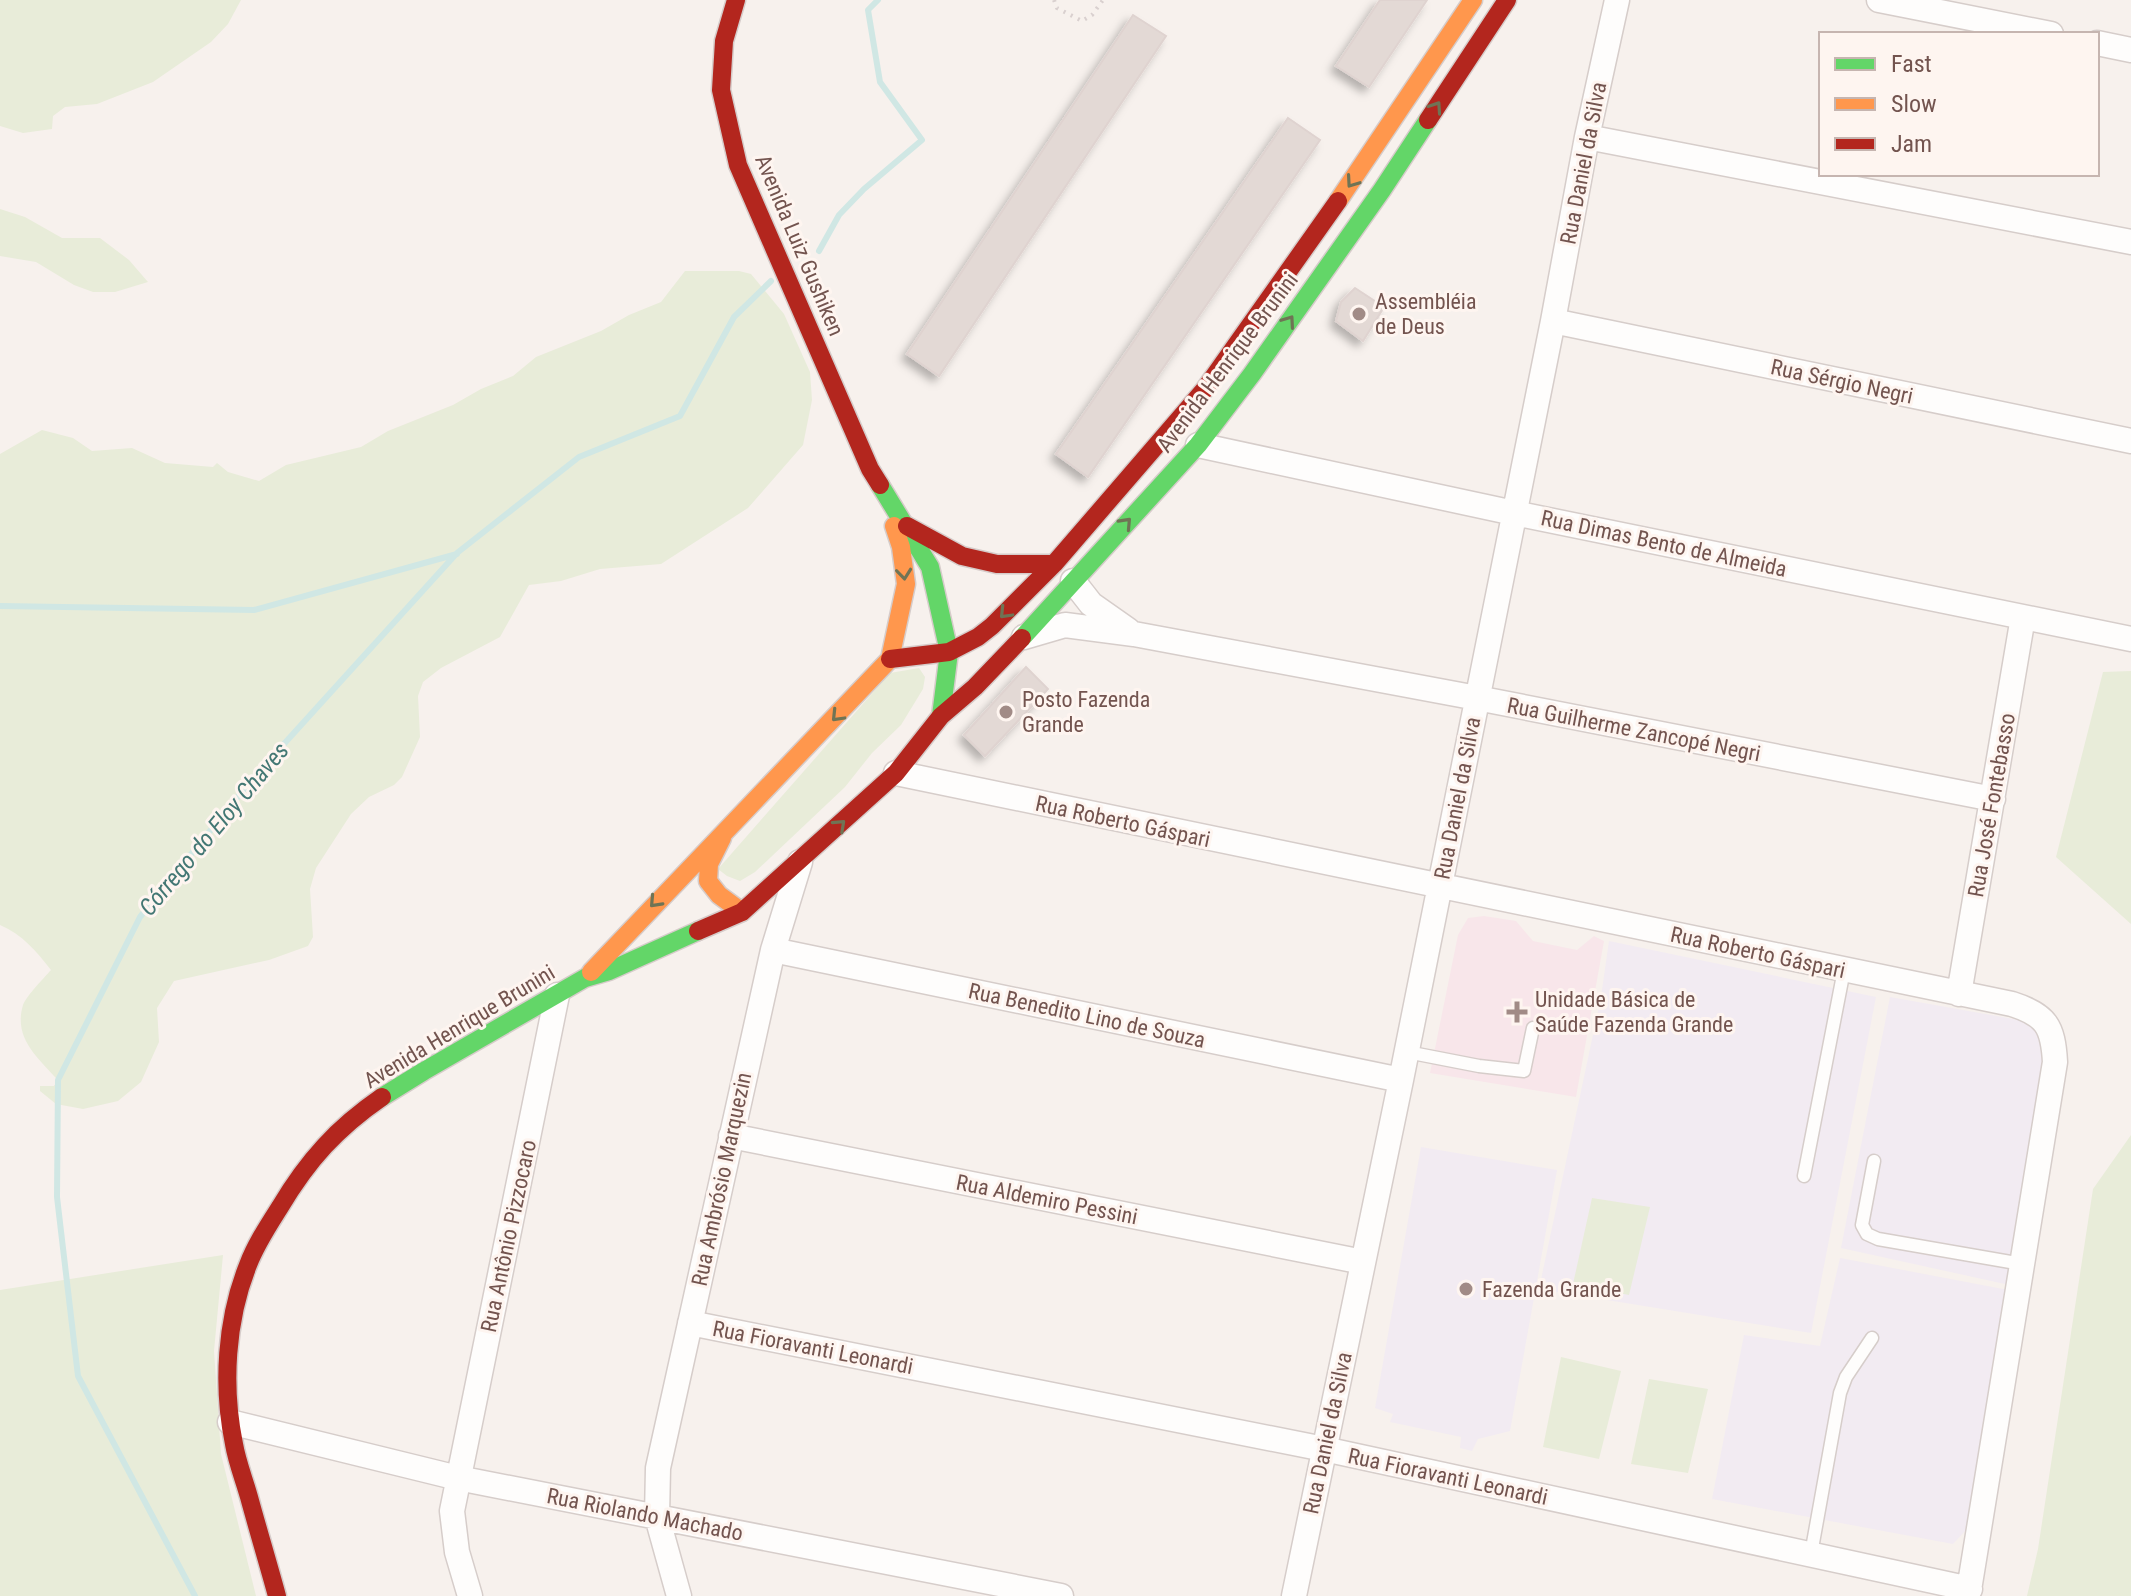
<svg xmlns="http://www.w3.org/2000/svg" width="2131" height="1596" font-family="'Roboto Condensed',sans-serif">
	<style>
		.education { fill: #f2ebf2 }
		.medical { fill: #f8e6ea }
		.green { fill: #e8ecd9 }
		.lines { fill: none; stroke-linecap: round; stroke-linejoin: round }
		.stream { stroke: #d0e7e4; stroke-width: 6 }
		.building { fill: #e3d9d5; stroke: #dfd3d0; stroke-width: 2; filter: url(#shadow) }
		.lane-casing { stroke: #d6cdca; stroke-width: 15 }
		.street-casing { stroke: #d6cdca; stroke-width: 27 }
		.fast-casing { stroke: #d6ccca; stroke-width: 21 }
		.slow-casing { stroke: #d6ccca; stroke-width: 21 }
		.jam-casing { stroke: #d6ccca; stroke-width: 21 }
		.path { stroke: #d9d0cf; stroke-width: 4; stroke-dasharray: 2 6; stroke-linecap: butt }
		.lane { stroke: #fefdfc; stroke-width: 12 }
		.street { stroke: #fefdfc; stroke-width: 24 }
		.fast { stroke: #63d668; stroke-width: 18 }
		.slow { stroke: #ff974d; stroke-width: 18 }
		.jam { stroke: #b3261e; stroke-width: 18 }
		.oneway { stroke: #6f7455 }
		.poi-dot { fill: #a18b86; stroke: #fef5f0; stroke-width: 3 }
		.labels { text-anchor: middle; stroke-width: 6; stroke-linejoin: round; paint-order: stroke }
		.street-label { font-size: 22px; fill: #73544f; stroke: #fef5f0 }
		.poi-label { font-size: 22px; fill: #73544f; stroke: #fef5f0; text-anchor: start }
		.water-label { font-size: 24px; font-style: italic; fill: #437774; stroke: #fef5f0 }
	</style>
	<defs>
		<filter id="shadow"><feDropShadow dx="-5.5" dy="5.5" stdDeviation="4" flood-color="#0004"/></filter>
	</defs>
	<rect width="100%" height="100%" fill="#f7f1ed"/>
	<!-- education -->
	<path class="education" d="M1609 941 1876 997 1811 1333 1539 1289 1601 997Z
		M1890 997 2019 1020 2044 1031 2048 1047 2014 1286 1841 1248Z
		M1421 1147 1557 1170 1510 1431 1478 1439 1472 1451 1460 1448 1461 1437 1390 1422 1393 1414 1375 1408Z
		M1840 1258 2008 1290 1968 1528 1953 1544 1712 1499 1744 1335 1820 1346Z"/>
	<!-- medical -->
	<path class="medical" d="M1484 916 1516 921 1533 941 1577 950 1594 936 1604 941 1576 1097 1430 1073 1458 935 1468 918Z"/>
	<!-- green -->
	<path class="green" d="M0 0H241L228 24 211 42 153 82 97 104 65 107 53 116 52 129 23 133 0 126Z
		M0 209 25 217 62 238H100L129 260 148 282 115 292H93L74 285 36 262 0 256Z
		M685 271H739L751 274 784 314 810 372 812 400 803 445 748 508 661 564 600 569 561 581 529 585 500 637 441 668 423 682 418 696 420 737 402 777 394 785 369 797 351 814 316 868 310 889 313 937 308 946 269 960 174 981 157 1008 159 1042 141 1082 118 1101 83 1109 56 1104 40 1091V1086H54L58 1080C38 1058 13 1038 23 1005 27 995 44 978 51 970 36 951 23 935 0 925V454L42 430 73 438 92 451 132 448 165 463 213 467 217 463 228 472 259 481 286 465 361 447 388 431 453 405 481 389 513 376 536 357 601 331 629 315 661 302Z
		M919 668 925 677 923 689 901 725 872 753 845 787 755 872 740 881 727 876 718 869 890 673Z
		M2131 671V924L2056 857 2103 672Z
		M2131 1135V1596H2027L2038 1549 2093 1189Z
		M1592 1198 1650 1207 1629 1295 1573 1284Z
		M223 1255 214 1351 221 1454 256 1596H0V1290Z
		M1561 1357 1621 1371 1599 1459 1543 1447Z
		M1649 1379 1708 1389 1688 1473 1631 1464Z"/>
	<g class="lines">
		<!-- stream -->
		<path class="stream" d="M819 251 839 215 864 189 922 140 880 82 868 10 878 0
			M0 606 254 610 457 554
			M195 1596 78 1376 57 1197 58 1080 140 917 254 777 457 553 579 457 680 416 734 317 771 281"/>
	</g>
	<!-- building -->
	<path class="building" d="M1380 0H1427L1369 87 1336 66Z
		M1133 15 1166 36 939 376 907 354Z
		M1288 118 1320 140 1088 477 1056 454Z
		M1355 288 1384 307 1363 341 1336 321 1341 302Z
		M1026 667 1048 689 985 756 964 735Z"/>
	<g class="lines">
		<!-- lane casing -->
		<g class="lane-casing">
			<path id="lane" d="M1407 1052 1479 1066 1524 1071 1533 1028
				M1874 1161 1862 1225 1867 1234 1878 1239 2022 1264
				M1804 1176 1844 970
				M1811 1554 1840 1393 1846 1377 1872 1338"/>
		</g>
		<!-- street casing -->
		<g class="street-casing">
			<path id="street" d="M1879 0 2051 34
				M2097 43 2131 50
				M1587 137 2131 242
				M1553 321 2131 441
				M1198 445 1514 513 2131 639
				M1073 581 1091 604 1128 630
				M1024 637 1065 625 1134 634 1477 698 1993 799
				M896 773 2012 1004C2046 1015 2053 1026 2055 1062L1968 1596
				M773 950 1401 1080
				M1959 994 2023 617
				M731 1136 1363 1262
				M690 1323 1324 1449 1970 1589
				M230 1422 458 1478 1061 1596
				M470 1596 457 1552 452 1511 557 995
				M679 1596 657 1517 658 1468 773 950 800 862
				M1294 1596 1401 1080 1553 321 1587 137 1617 0"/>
		</g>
		<!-- fast casing -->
		<g class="fast-casing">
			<path id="fast" d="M880 485 930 567 949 652 941 716
				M1022 638 1198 445 1252 374 1382 190 1428 120
				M382 1097 424 1071 585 978 609 971 698 931"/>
		</g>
		<!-- slow casing -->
		<g class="slow-casing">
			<path id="slow" d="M1338 201 1473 0
				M890 659 906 584 901 547 894 526
				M722 838 709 864 708 881 719 895 742 912
				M591 972 890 659"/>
		</g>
		<!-- jam casing -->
		<g class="jam-casing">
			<path id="jam" d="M736 0 724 41 721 90 738 165 870 469 880 485
				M1428 120 1507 0
				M907 526 962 556 997 564H1054
				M890 659 949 652 978 637 992 626 1054 564 1205 389 1338 201
				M698 931 742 912 896 773 941 716 975 687 1022 638
				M277 1596C268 1563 258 1530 249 1497 244 1479 237 1462 234 1444 222 1386 226 1320 248 1265 256 1244 268 1226 280 1207 308 1160 337 1128 382 1097"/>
		</g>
		<!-- path -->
		<path class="path" d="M1054 0 1057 8 1082 21 1092 15 1103 0"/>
		<!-- lane -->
		<use href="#lane" class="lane"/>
		<!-- street -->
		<use href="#street" class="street"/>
		<!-- fast -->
		<use href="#fast" class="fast"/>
		<!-- slow -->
		<use href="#slow" class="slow"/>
		<!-- jam -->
		<use href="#jam" class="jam"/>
	</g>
	<!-- one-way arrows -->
	<defs><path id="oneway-chevron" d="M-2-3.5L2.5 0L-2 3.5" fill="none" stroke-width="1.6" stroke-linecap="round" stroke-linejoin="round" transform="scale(2)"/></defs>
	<g class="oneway">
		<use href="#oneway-chevron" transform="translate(1436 107) rotate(-56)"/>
		<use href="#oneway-chevron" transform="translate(1352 182) rotate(125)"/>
		<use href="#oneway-chevron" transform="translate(1289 321) rotate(-55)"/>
		<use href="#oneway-chevron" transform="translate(1126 523) rotate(-47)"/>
		<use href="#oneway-chevron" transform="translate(904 574) rotate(84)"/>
		<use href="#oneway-chevron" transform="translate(1005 613) rotate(134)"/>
		<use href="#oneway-chevron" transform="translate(837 716) rotate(134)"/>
		<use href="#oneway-chevron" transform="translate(840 825) rotate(-43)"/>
		<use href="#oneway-chevron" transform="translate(655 902) rotate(133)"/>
	</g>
	<!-- markers -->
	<g class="poi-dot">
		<circle cx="1359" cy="314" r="8"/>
		<circle cx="1006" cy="712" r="8"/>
		<path d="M1513 1000h8v8h8v8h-8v8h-8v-8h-8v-8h8z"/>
		<circle cx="1466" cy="1289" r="8"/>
	</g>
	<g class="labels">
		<!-- street labels -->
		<g class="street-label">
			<text transform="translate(1583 163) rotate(-79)" y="8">Rua Daniel da Silva</text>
			<text transform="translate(800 245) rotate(67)" y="8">Avenida Luiz Gushiken</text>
			<text transform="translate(1227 362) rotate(-53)" y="8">Avenida Henrique Brunini</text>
			<text transform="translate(1842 381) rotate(12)" y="8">Rua Sérgio Negri</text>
			<text transform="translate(1664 543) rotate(12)" y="8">Rua Dimas Bento de Almeida</text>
			<text transform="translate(1634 729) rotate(11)" y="8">Rua Guilherme Zancopé Negri</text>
			<text transform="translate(1457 798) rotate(-79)" y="8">Rua Daniel da Silva</text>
			<text transform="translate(1991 805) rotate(-80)" y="8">Rua José Fontebasso</text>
			<text transform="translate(1123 821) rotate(12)" y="8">Rua Roberto Gáspari</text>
			<text transform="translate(1758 952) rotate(12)" y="8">Rua Roberto Gáspari</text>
			<text transform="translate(1087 1015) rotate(12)" y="8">Rua Benedito Lino de Souza</text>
			<text transform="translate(459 1026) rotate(-31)" y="8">Avenida Henrique Brunini</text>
			<text transform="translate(721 1179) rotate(-78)" y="8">Rua Ambrósio Marquezin</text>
			<text transform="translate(1047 1199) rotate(11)" y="8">Rua Aldemiro Pessini</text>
			<text transform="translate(508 1236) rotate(-78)" y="8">Rua Antônio Pizzocaro</text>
			<text transform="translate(813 1347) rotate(11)" y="8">Rua Fioravanti Leonardi</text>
			<text transform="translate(1327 1433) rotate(-78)" y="8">Rua Daniel da Silva</text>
			<text transform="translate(1448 1476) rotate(12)" y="8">Rua Fioravanti Leonardi</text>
			<text transform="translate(645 1514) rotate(11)" y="8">Rua Riolando Machado</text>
		</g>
		<!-- poi labels -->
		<g class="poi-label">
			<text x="1375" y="309">Assembléia<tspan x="1375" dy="25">de Deus</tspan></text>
			<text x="1022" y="707">Posto Fazenda<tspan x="1022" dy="25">Grande</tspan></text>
			<text x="1535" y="1007">Unidade Básica de<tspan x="1535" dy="25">Saúde Fazenda Grande</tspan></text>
			<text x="1482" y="1297">Fazenda Grande</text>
		</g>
		<!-- water labels -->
		<g class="water-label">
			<text transform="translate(214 829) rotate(-50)" y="8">Córrego do Eloy Chaves</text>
		</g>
	</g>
	<!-- legend -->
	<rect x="1819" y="32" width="280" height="144" fill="#fef5f0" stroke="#c6b5b0" stroke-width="2"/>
	<rect x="1835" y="58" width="40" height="12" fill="#63d668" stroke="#c6b5b0" stroke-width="2"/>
	<text x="1891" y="72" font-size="24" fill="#73544f">Fast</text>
	<rect x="1835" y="98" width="40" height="12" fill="#ff974d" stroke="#c6b5b0" stroke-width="2"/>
	<text x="1891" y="112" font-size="24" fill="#73544f">Slow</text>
	<rect x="1835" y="138" width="40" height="12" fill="#b3261e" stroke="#c6b5b0" stroke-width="2"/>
	<text x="1891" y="152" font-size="24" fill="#73544f">Jam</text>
</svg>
